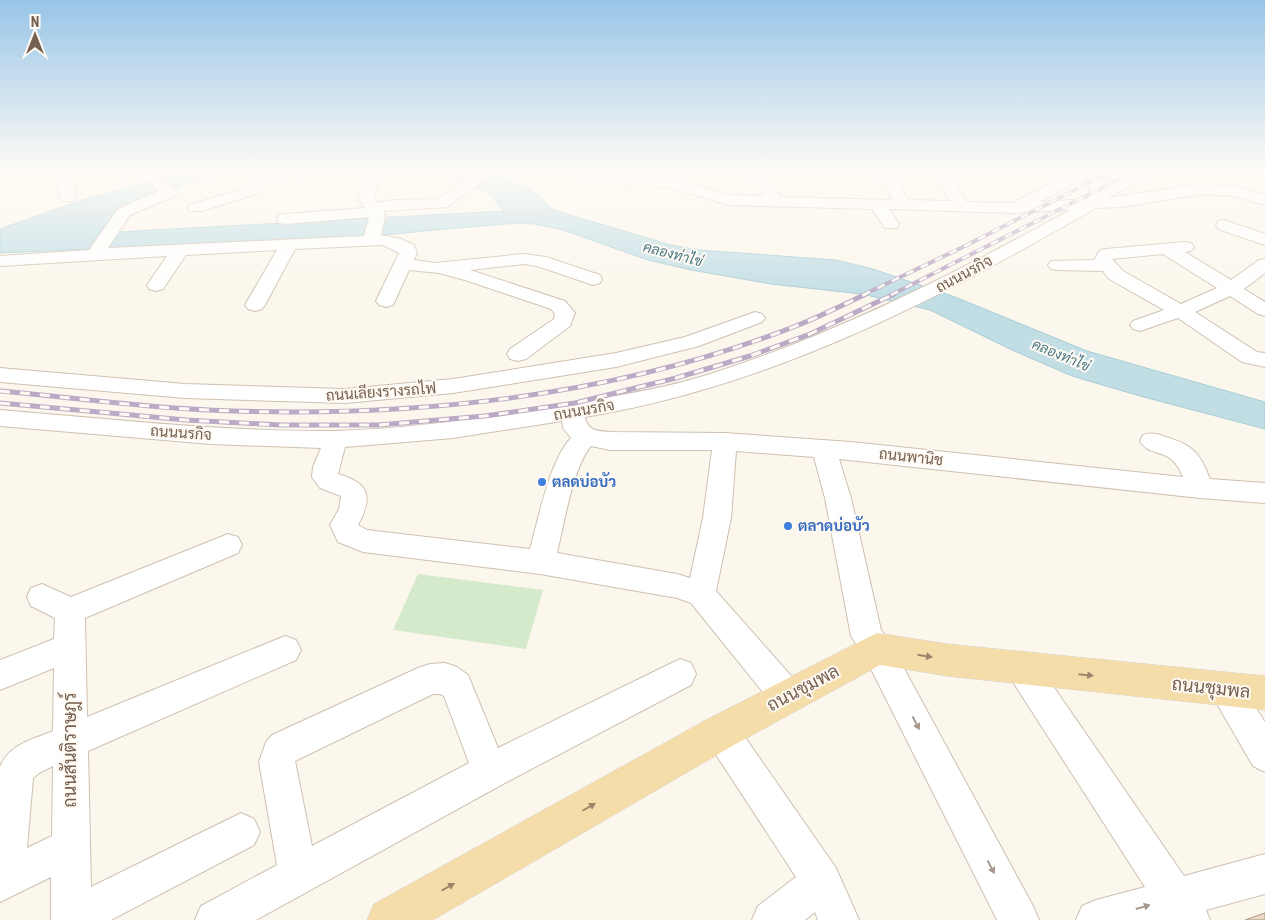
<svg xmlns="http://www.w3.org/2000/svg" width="1265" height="920" font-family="'Roboto Condensed',Sarabun,sans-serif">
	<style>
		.green { fill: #d5e9cb }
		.water { fill: #c1dee5; stroke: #a8ccd6 }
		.building { fill: #efd9c6; stroke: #a7988b }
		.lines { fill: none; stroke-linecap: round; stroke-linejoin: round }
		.minor-casing { stroke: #cec0b2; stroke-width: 2 }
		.major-casing { stroke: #d9d2ce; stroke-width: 1 }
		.minor { fill: #fff; fill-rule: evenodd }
		.major { fill: #f5ddaa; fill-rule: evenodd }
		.rail-far1-casing { stroke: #bbaac6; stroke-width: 4 }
		.rail-casing { stroke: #bbaac6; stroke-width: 5 }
		.rail-far1 { stroke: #fefaf3; stroke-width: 2.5; stroke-dasharray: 8; stroke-linecap: butt }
		.rail { stroke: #fefaf3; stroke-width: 3; stroke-dasharray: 10; stroke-linecap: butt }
		.oneway { fill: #9c866b }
		.oneway2 { fill: #a6988d }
		.shop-dot { fill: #3f7fe0; stroke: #fefaf3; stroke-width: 2 }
		.labels { text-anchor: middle; stroke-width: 4; stroke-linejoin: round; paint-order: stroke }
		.far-water-label { font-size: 14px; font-style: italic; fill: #4b7a87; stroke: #fefaf3 }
		.street-label { font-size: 15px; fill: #766050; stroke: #fefaf3 }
		.shop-label { font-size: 15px; font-weight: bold; fill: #366cbe; stroke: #fefaf3; text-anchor: start }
		.near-street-label { font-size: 18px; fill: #766050; stroke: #fefaf3 }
	</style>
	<rect width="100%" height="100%" fill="#fcf7ec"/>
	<!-- green -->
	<path class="green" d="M418 574 543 590 526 649 393 630Z"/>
	<!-- water -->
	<path class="water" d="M175 171H237L217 174 191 183 115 213 99 233 504 211 490 194 442 171H493L515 184 531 189 553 210 671 245 700 250 836 260 873 269 955 297 1087 351 1265 402V429L1140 396 1072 376 1012 350 930 310 862 294 771 284 691 270 648 260 560 229 534 224 519 223 445 229 356 238 0 253V229L79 201 138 185Z"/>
	<!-- building -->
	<path class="building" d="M1265 913V920H1245Z"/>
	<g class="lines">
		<!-- minor casing -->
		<g class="minor-casing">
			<path id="minor" d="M57 171H71L76 198 74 201H62L60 198Z
				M119 171H160V177L179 192 177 195 130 215 108 248 364 236 369 217 285 224 279 223 277 219 279 215 285 214 365 208 358 198 363 178H361L296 176 282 179 253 195 202 211H190L188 208 190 205 241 189 263 176 276 171 376 172 379 182 374 198 378 203 392 200 437 199 479 171H497L447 207 384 211 385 217 381 235 401 239 414 245 417 253 414 260 435 263 524 254 546 257 600 275 602 279 600 283 593 285 537 266 524 264 470 270 565 301 575 313 570 326 526 359 518 361 510 359 507 354 510 349 554 319 555 314 551 309 465 280 439 273 409 270 393 305 386 307 379 305 376 301 399 253 383 245 295 249 265 305 262 309 255 311 248 309 245 305 277 250 186 255 163 289 156 291 149 289 147 285 167 256 0 266V256L89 250 118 209 159 191 144 179 145 173 122 180 117 178 114 175Z
				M562 171 665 177 728 195 764 196 762 191 750 184 745 171H760L762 178 774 185 780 197 892 200 887 188 869 171H885L899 183 908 200 951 201 937 181V171H951L953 181 967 202 1013 203 1075 171H1101L1105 187 1138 171H1157L1155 174 1107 198 1201 184 1235 186 1265 195V205L1233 196 1201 194 1123 207 1096 208C933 302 772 386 585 417 587 431 598 431 610 432L725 433 851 442 1183 477C1171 445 1150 459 1140 441L1143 435C1152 432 1158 434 1166 437 1193 445 1200 453 1210 479L1265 483V503L1200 498 839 459 851 498 881 630 888 639 1033 906 1039 920H997L866 659 851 636 825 498 814 457 736 451 731 518 716 591 799 685 804 696 799 707 787 712 775 707 691 603 677 598 540 574 363 552 338 542 330 525 339 509 341 496 320 488 312 477 313 467 321 448 211 444 0 426V410C111 419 223 432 335 431 413 429 490 417 568 404 615 396 663 389 710 374 836 334 954 274 1070 210L1013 213 889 209 899 224 897 228H885L872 209 728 205 673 188 593 182 564 174ZM1087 177 1090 189 1088 199 1039 202ZM562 421 563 428 571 438C549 461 539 518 530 549L367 530 358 525C373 497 370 483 338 474L345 447 453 438ZM591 446 610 450H712L703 518 690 578 677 574 557 553C564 524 573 467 591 446Z
				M1224 220 1265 234V245L1218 229 1216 225 1218 221Z
				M1185 242 1191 243 1194 247 1191 251 1185 252 1231 280 1259 260 1265 259V273L1244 289 1265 302V316L1258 314 1230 296 1195 312 1257 352 1265 353V367L1242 362 1178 318 1140 331 1133 329 1130 325 1133 321 1164 310 1109 279 1103 271 1057 270 1051 269 1048 265 1051 261 1094 260 1100 250 1106 249ZM1163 254 1217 288 1181 304 1123 271 1112 259Z
				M755 312 762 314 765 318 762 322 699 346 616 367 453 393 345 403 185 398 0 382V368L185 384 345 389 453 379 616 353 685 337Z
				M228 534 238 537 242 545 238 553 85 618 87 717 285 636 296 640 301 650 296 660 88 751 91 887 241 813 254 819 260 832 254 845 111 920H51V877L0 902V767C9 744 32 740 53 731L54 668 0 690V660L54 639 55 618 31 606 27 597 31 588 42 584 71 597ZM53 766 52 836 27 848 33 778 39 773Z
				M1022 653 1033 657 1184 876 1265 854V894L1206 910 1210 920H1076L1082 906 1096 900 1145 887 1011 679 1006 668 1011 657Z
				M680 659 691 663 696 674 691 685 503 784 256 920H195L201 906 277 865 259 762 266 742 272 735 418 668 430 664 445 663 457 667 468 675 498 748ZM433 694H440L444 696 469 763 312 846 295 761Z
				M1225 674 1237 679 1265 722V772L1253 766 1209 690 1213 679Z
				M721 715 733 720 836 868 859 920H818L815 912 805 920H752L758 906 796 877 709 744 704 732 709 720Z"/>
		</g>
		<!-- major casing -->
		<g class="major-casing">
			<path id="major" d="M877 633 947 644 1265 676V710L947 676 880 665 734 745 433 920H367L374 904 708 719Z"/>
		</g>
		<!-- minor -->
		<use href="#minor" class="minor"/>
		<!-- major -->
		<use href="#major" class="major"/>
		<!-- rail-far1 casing -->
		<g class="rail-far1-casing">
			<path id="rail-far1" d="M863 295 963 247 1112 171
				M891 295 1135 171"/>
		</g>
		<!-- rail casing -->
		<g class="rail-casing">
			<path id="rail" d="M0 391C69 397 138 407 208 410 407 419 615 398 801 324 823 315 845 304 866 294
				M0 403 186 420 280 425H378L485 416 575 403 676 378 750 356 810 334 894 294"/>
		</g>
		<!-- rail-far1 -->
		<use href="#rail-far1" class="rail-far1"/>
		<!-- rail -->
		<use href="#rail" class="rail"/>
	</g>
	<!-- one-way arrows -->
	<defs><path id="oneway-solid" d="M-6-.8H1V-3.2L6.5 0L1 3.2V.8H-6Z" transform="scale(1.25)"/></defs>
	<g class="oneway">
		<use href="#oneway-solid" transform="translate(925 656) rotate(9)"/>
		<use href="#oneway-solid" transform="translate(1086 675) rotate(6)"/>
		<use href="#oneway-solid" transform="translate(589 807) rotate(-30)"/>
		<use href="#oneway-solid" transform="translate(448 887) rotate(-30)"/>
	</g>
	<g class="oneway2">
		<use href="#oneway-solid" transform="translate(916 723) rotate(62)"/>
		<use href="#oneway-solid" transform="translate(991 867) rotate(62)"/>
		<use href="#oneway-solid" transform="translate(1143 907) rotate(-16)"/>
	</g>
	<!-- sky -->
	<linearGradient id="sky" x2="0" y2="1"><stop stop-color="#98c5e7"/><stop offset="0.57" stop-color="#fefbf6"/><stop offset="1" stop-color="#fefbf6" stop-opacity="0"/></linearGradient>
	<rect width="1265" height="300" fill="url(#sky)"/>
	<!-- markers -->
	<g class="shop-dot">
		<circle cx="542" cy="482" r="5"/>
		<circle cx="788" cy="526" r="5"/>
	</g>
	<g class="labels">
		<!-- far-water labels -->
		<g class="far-water-label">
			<text transform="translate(673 254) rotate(15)" y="5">คลองท่าไข่</text>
			<text transform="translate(1061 355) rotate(23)" y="5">คลองท่าไข่</text>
		</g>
		<!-- street labels -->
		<g class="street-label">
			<text transform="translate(964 274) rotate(-28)" y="5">ถนนนรกิจ</text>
			<text transform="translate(381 392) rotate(-4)" y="5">ถนนเลียงรางรถไฟ</text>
			<text transform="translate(584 410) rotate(-10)" y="5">ถนนนรกิจ</text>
			<text transform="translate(181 433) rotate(4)" y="5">ถนนนรกิจ</text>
			<text transform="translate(911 457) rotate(6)" y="5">ถนนพานิช</text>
		</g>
		<!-- shop labels -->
		<g class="shop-label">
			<text x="552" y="487">ตลดบ่อบัว</text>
			<text x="798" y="531">ตลาดบ่อบัว</text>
		</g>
		<!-- near-street labels -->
		<g class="near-street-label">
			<text transform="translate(803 688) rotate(-28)" y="6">ถนนชุมพล</text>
			<text transform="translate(1211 688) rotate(6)" y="6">ถนนชุมพล</text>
			<text transform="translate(70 750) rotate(-90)" y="6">ถนนสันติราษฎร์</text>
		</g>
	</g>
	<!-- north arrow -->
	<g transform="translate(35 35)" stroke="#fefaf3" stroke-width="4" paint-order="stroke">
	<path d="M0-4L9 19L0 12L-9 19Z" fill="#766050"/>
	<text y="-8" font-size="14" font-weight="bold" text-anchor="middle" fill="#766050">N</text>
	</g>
</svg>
